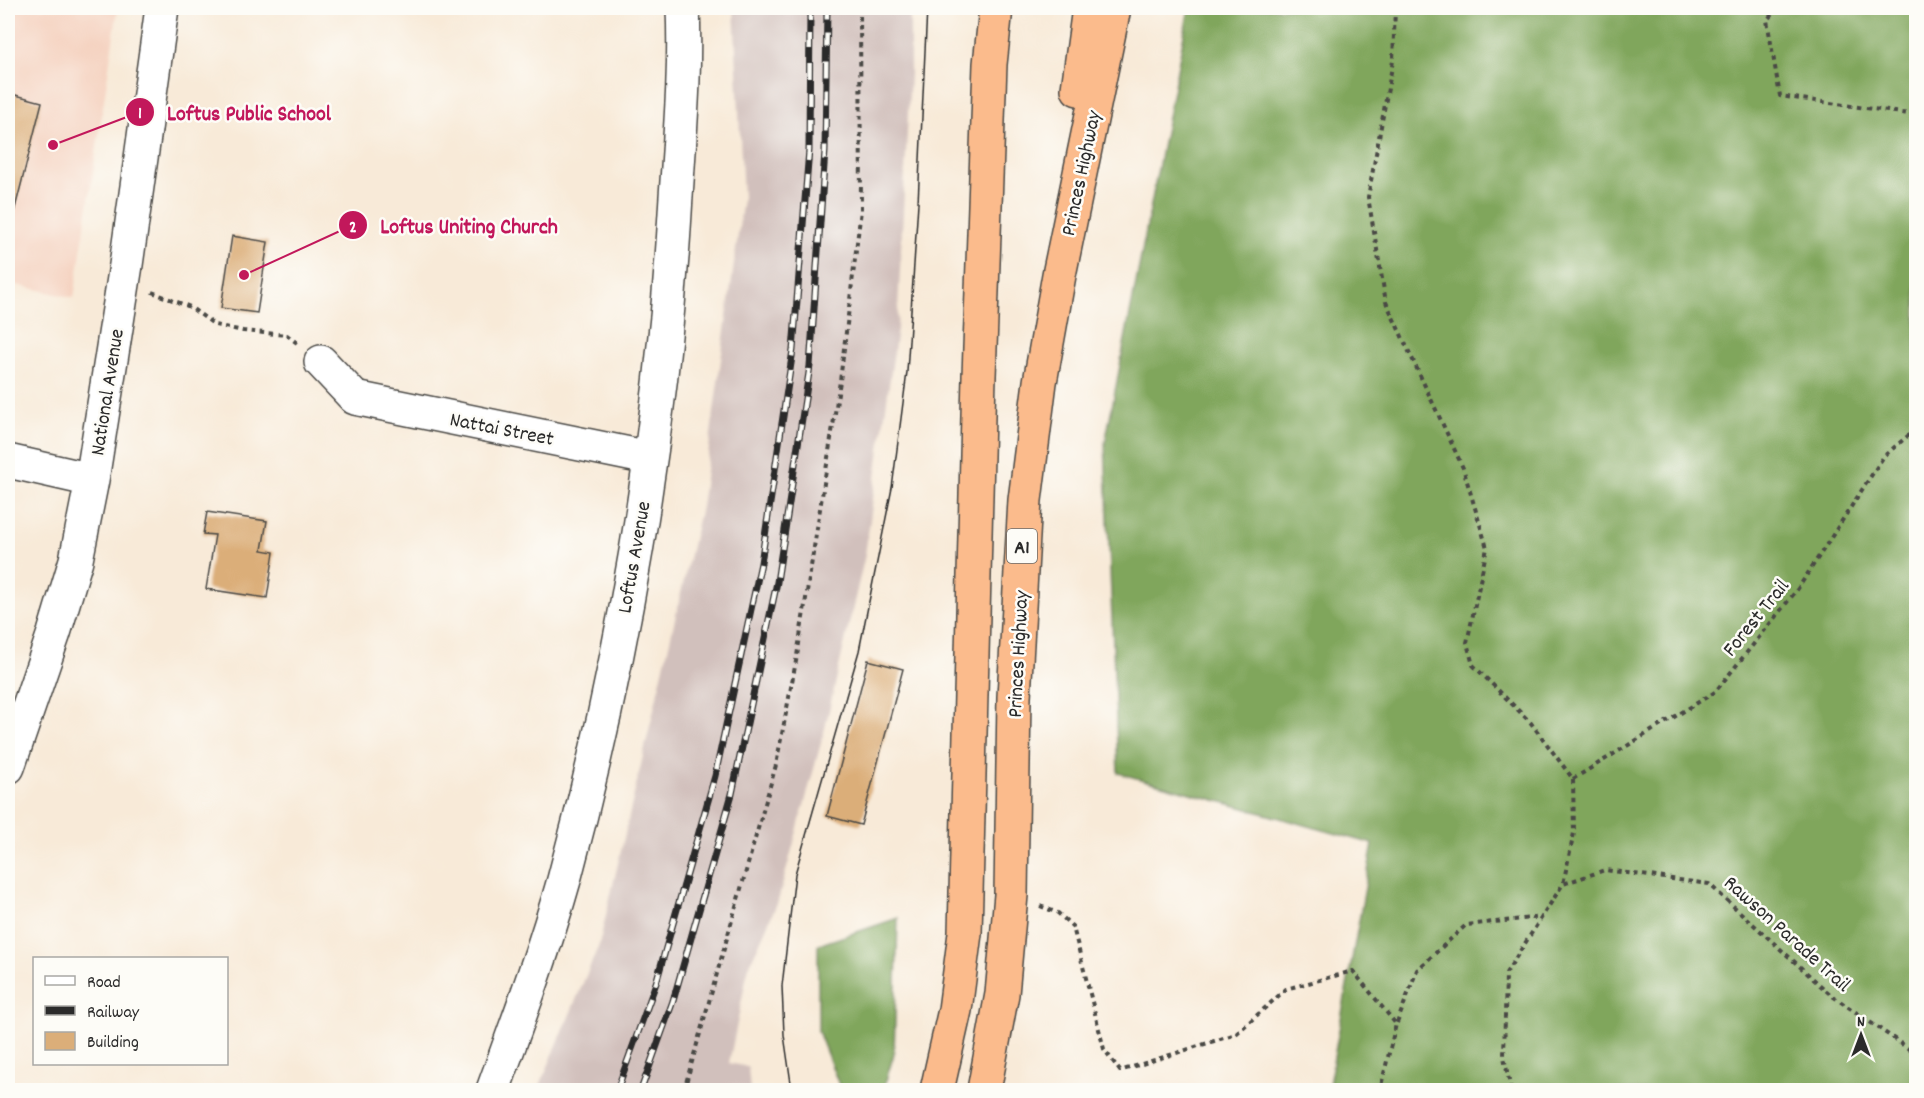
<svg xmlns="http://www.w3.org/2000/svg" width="1924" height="1098" font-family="Dekko,sans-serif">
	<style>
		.built { fill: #f5d3c1 }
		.industrial { fill: #d1c0bc }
		.forest { fill: #80a65c; stroke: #566844; stroke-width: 1.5 }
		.building { fill: #dbae79 }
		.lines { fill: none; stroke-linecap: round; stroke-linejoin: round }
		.minor-casing { stroke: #4a4845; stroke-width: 36 }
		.highway-casing { stroke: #4a4845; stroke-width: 36 }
		.path { stroke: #4a4845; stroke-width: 4; stroke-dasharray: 4.5 4.5; stroke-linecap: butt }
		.minor { stroke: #fff; stroke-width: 33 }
		.highway { stroke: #fbbb8c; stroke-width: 33 }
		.tram { stroke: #2b2b2b; stroke-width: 1.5 }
		.rail-casing { stroke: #2b2b2b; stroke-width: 7 }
		.rail { stroke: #fdfcf7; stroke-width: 4.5; stroke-dasharray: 14; stroke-linecap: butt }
		.labels { text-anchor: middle; stroke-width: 5; stroke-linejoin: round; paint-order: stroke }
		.shield { fill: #fdfcf7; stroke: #6a6a68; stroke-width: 1.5 }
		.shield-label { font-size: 20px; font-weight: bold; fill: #2b2b2b }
		.street-label { font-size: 21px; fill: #2b2b2b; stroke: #fdfcf7 }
		.leader { fill: none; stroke: #c2185b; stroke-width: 2 }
		.callout-dot { fill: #c2185b; stroke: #fdfcf7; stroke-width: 2 }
		.mark-label { font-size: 18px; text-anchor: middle; font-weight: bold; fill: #fff }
		.callout-label { font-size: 22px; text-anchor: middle; font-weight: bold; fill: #c2185b; stroke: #fdfcf7; stroke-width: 5; stroke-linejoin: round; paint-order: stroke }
	</style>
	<rect width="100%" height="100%" fill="#fdfcf7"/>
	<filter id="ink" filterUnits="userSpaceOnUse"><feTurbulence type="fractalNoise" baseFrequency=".0167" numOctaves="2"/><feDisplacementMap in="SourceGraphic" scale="12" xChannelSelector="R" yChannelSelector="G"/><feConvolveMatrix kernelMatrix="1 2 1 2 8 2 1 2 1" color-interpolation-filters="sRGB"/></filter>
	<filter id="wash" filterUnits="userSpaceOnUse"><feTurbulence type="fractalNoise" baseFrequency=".008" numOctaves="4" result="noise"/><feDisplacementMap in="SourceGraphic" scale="24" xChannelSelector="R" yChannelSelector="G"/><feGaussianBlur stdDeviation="1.35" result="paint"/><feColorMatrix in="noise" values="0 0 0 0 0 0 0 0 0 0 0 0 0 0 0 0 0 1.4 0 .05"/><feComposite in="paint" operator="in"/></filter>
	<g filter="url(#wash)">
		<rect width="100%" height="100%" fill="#f8ead8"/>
		<!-- built -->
		<path class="built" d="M8 8H118L74 298 8 283Z"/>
		<!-- industrial -->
		<path class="industrial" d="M734 8H910V74L897 329 865 555 824 732 778 901 748 969 729 1063 748 1067 750 1090H538L599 945 701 507 743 198Z"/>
		<!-- forest -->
		<path class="forest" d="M1189 8H1916V1090H1328L1373 844 1118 773 1105 443Z
			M898 918 894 1054 883 1090H841L818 1031V945Z"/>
		<g id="blocks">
			<!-- building -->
			<path class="building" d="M8 93 42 102 8 236Z
				M232 236 268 242 257 313 221 308Z
				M207 512 267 521 262 550 274 552 267 598 206 589 215 535 203 534Z
				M868 660 903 669 861 825 827 816Z"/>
		</g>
	</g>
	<g filter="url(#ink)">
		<use href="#blocks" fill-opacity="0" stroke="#4a4845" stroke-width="1.5"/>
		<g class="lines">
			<!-- minor casing -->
			<g class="minor-casing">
				<path id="minor" d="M321 362 355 398 649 458
					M8 461 92 480
					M8 767 54 633 76 560 92 480 126 265 162 8
					M493 1090C518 1021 544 951 564 880 622 665 662 435 675 213 679 144 686 76 683 8"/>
			</g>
			<!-- highway casing -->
			<g class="highway-casing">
				<path id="highway" d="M1078 89 1089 8
					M937 1090 955 1010 965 933 979 376 990 64 996 8
					M984 1090 1002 994 1011 895 1014 697 1025 500 1040 382 1059 275 1114 8"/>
			</g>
			<!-- path -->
			<path class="path" d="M1395 8 1393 61 1368 197 1386 302 1463 468 1487 548 1467 643 1473 665 1531 723 1573 779 1574 833 1563 884
				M1778 8 1767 20 1780 96 1916 115
				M152 292 190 307 215 325 243 331 287 335 297 343
				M1573 779 1715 692 1797 590 1884 456 1916 429
				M1040 906 1058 913 1073 927 1104 1049 1120 1071 1236 1034 1286 989 1353 971 1396 1024 1380 1090
				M1397 1023 1417 970 1466 925 1542 917
				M684 1090 776 765 797 656 840 381 861 210 860 8
				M1511 1090 1504 1057 1506 973 1563 884 1605 870 1709 884 1831 995 1916 1054"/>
			<!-- minor -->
			<use href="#minor" class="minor"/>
			<!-- highway -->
			<use href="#highway" class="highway"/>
			<!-- tram -->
			<path class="tram" d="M792 1090 784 1035 782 986 795 874 859 651 892 488 907 372 918 203 927 8"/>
			<!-- rail casing -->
			<g class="rail-casing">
				<path id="rail" d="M617 1090 656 983 715 776 761 563 793 350 809 150 810 8
					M641 1090 673 1001 732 794 777 582 810 366 825 151 827 8"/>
			</g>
			<!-- rail -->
			<use href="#rail" class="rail"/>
		</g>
	</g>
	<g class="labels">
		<!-- shield labels -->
		<rect class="shield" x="1007" y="529" width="30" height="34" rx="4.5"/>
		<g class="shield-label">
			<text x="1022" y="553">A1</text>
		</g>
		<!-- street labels -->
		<g class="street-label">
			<text transform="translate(1080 173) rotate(-78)" y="7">Princes Highway</text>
			<text transform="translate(106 392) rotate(-81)" y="7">National Avenue</text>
			<text transform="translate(502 428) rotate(11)" y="7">Nattai Street</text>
			<text transform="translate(633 557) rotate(-80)" y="7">Loftus Avenue</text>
			<text transform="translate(1755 617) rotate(-51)" y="7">Forest Trail</text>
			<text transform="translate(1017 654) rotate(-87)" y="7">Princes Highway</text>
			<text transform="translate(1788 933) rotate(42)" y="7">Rawson Parade Trail</text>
		</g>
	</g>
	<!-- callouts -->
	<path class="leader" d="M53 145L140 112M244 275L353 225"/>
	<g class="callout-dot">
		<circle cx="53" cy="145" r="6"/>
		<circle cx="244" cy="275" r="6"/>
		<circle cx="140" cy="112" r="15"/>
		<circle cx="353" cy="225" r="15"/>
	</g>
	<g class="mark-label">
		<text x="140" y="118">1</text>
		<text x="353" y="232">2</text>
	</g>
	<g class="callout-label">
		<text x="249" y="120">Loftus Public School</text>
		<text x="469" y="233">Loftus Uniting Church</text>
	</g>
	<!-- margin -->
	<rect width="1924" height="1098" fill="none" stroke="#fdfcf7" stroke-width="30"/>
	<!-- legend -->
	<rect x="33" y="957" width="195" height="108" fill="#fdfcf7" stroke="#a9a8a5" stroke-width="1.5"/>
	<rect x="45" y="976" width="30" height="9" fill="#ffffff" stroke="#a9a8a5" stroke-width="1.5"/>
	<text x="87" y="987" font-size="18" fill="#2b2b2b">Road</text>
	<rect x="45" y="1006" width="30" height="9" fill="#2b2b2b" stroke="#a9a8a5" stroke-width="1.5"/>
	<text x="87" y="1017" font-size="18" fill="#2b2b2b">Railway</text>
	<rect x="45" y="1032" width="30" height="18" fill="#dbae79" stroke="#a9a8a5" stroke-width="1.5"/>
	<text x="87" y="1047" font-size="18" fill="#2b2b2b">Building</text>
	<!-- north arrow -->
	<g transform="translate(1861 1035)" stroke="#fdfcf7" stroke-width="4.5" paint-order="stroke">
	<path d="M0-4.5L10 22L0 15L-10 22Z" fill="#2b2b2b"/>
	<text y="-9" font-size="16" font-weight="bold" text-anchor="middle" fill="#2b2b2b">N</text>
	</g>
</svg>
